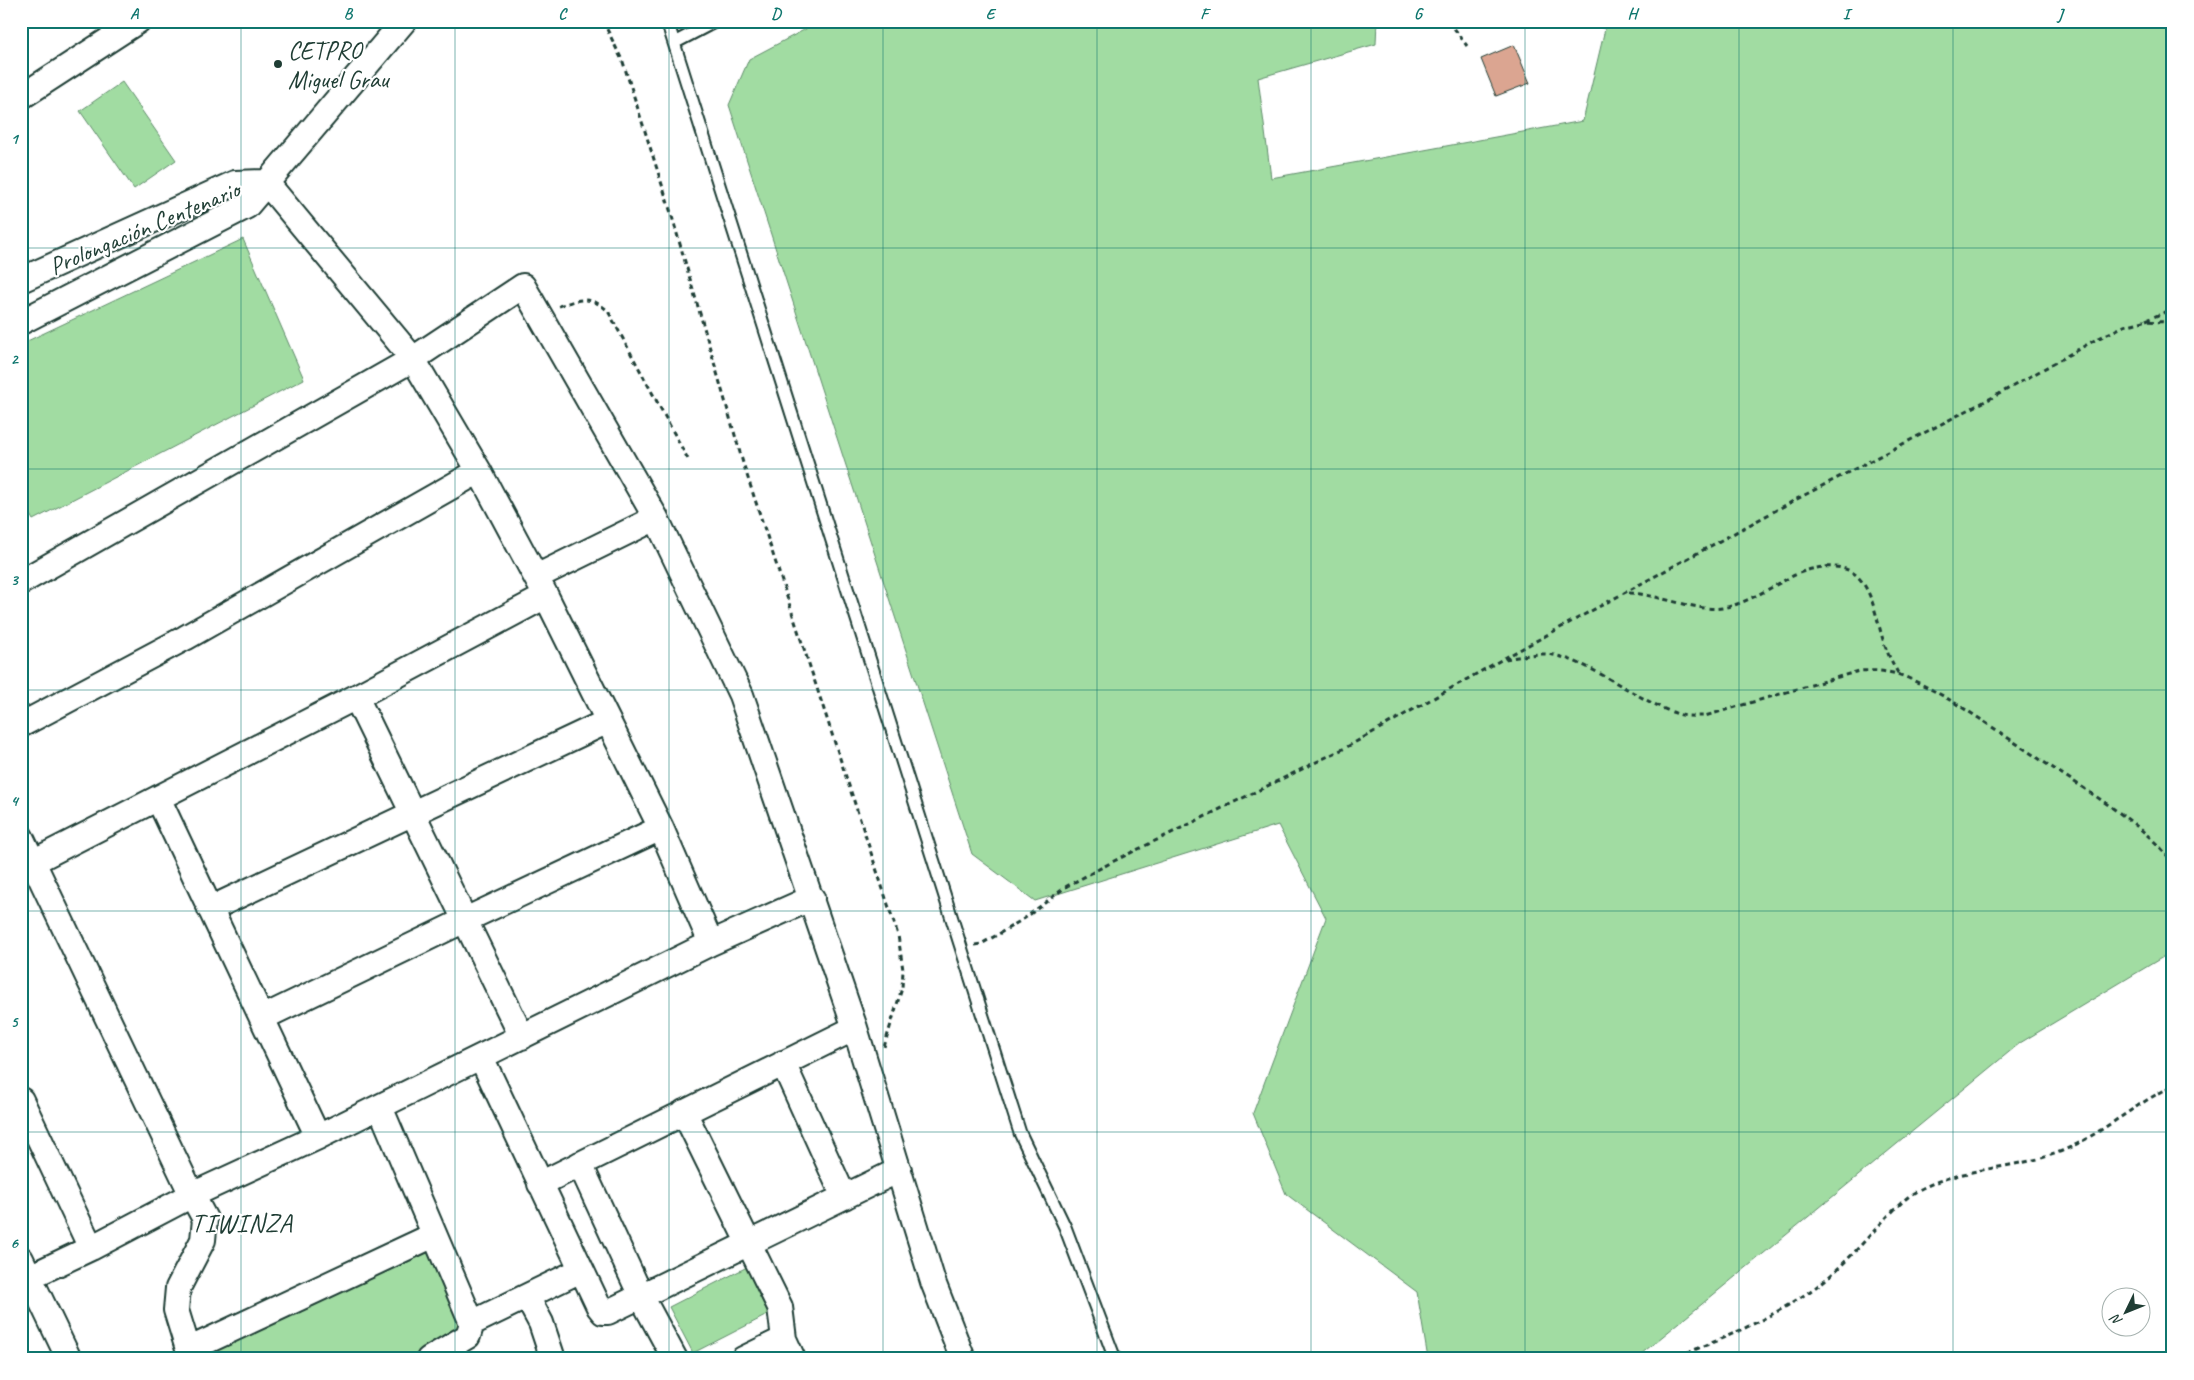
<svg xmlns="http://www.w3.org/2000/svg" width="2194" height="1380" font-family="Caveat,sans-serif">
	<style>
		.green { fill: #a1dca2; stroke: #608c6b }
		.building { fill: #dba591; stroke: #1f3d34 }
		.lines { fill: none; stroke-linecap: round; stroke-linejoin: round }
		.lane-casing { stroke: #1f3d34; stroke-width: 15 }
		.street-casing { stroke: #1f3d34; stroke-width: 28 }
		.path { stroke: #1f3d34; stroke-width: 3; stroke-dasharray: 5 4; stroke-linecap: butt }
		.lane { stroke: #fff; stroke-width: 11 }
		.street { stroke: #fff; stroke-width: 24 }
		.grid { fill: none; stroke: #0f766e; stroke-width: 1; stroke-opacity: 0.55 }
		.poi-dot { fill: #1f3d34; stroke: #fff; stroke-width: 2 }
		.labels { text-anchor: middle; stroke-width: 4.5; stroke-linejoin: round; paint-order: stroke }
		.poi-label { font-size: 25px; fill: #1f3d34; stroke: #fff; text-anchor: start }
		.street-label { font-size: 25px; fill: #1f3d34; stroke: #fff }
		.neighbourhood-label { font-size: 26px; letter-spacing: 1px; fill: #1f3d34; stroke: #fff }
		.neatline { fill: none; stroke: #0f766e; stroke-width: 2 }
		.grid-label { font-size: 16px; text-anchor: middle; font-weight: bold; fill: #0f766e }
	</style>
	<rect width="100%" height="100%" fill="#fff"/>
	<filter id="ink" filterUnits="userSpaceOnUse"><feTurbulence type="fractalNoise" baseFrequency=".02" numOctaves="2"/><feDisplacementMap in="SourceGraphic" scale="10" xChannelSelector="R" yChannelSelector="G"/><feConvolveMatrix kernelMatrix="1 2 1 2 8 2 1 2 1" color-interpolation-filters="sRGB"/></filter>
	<g filter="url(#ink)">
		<!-- green -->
		<path class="green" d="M821 21H1377L1376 44 1258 78 1271 178 1583 121 1605 29 1582 21H2173V951L2020 1043 1635 1359H1428L1417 1292 1286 1194 1253 1113 1326 918 1278 825 1035 901 972 854 729 105 749 59Z
			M122 82 176 160 134 189 80 111Z
			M243 239 304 379 33 520 21 499V344Z
			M431 1246 464 1324 461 1331 406 1359H198L199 1354Z
			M749 1266 773 1312 693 1353 669 1307Z"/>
		<!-- building -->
		<path class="building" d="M1514 45 1530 83 1496 96 1481 59Z"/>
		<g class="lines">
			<!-- lane casing -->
			<g class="lane-casing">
				<path id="lane" d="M667 21 1020 1133 1065 1227 1115 1359
					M674 43 716 21"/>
			</g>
			<!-- street casing -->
			<g class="street-casing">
				<path id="street" d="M21 97 138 21
					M266 182 413 359 479 471 546 596 608 721 661 828 711 943
					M21 280 235 183 266 182
					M21 322 247 206 404 21
					M536 577 656 518
					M21 582 413 359 523 286 656 518 741 695 855 1028 933 1282 963 1359
					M356 697 522 1037
					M21 725 185 638 479 471
					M158 798 318 1137
					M21 837 192 1195 205 1219 203 1240 178 1288 176 1310 191 1359
					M21 868 356 697 546 596
					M210 909 608 721
					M262 1018 465 920 661 828
					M481 1057 599 1307 603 1312H608L899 1170
					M783 1063 844 1197
					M21 1100 91 1248
					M380 1107 472 1323 468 1336 429 1359
					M684 1112 780 1307 784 1339 793 1359
					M580 1164 641 1296 675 1359
					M540 1184 855 1028
					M21 1259 69 1359
					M21 1281 91 1248 192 1195 318 1137 711 943 812 898
					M527 1297 541 1323 553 1359
					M472 1323 581 1270
					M188 1350 434 1235
					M743 1359 784 1339"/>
			</g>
			<!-- path -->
			<path class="path" d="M603 21 623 62 671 213 743 463 898 935 903 970 902 988 884 1047
				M1449 21 1467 46
				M559 306C580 299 590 295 608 311L689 461
				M2146 320 2173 309
				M1629 593C1658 594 1697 612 1722 608 1746 604 1769 588 1791 577 1809 567 1842 560 1858 577 1875 594 1878 630 1887 651 1890 659 1895 667 1899 675
				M1505 659C1518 657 1531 654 1544 654 1586 656 1636 701 1678 714 1686 717 1696 716 1705 716L1859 671C1876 670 1892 671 1908 678 1953 698 1994 729 2035 756 2071 781 2152 828 2173 864
				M975 945 981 944 997 935 1025 918 1067 886 1114 861 1345 748 1501 660 1795 500 1999 394 2095 340 2124 326 2144 321 2166 322 2173 326
				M1670 1359C1720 1341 1784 1313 1825 1280 1847 1262 1866 1239 1886 1218 1895 1209 1906 1197 1917 1191 1962 1166 2016 1170 2062 1151 2102 1134 2134 1104 2173 1086"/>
			<!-- lane -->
			<use href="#lane" class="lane"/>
			<!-- street -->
			<use href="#street" class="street"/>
		</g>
	</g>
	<!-- grid -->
	<path class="grid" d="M241 21V1359M455 21V1359M669 21V1359M883 21V1359M1097 21V1359M1311 21V1359M1525 21V1359M1739 21V1359M1953 21V1359M21 248H2173M21 469H2173M21 690H2173M21 911H2173M21 1132H2173"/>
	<!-- markers -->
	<circle class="poi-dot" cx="278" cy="64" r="5"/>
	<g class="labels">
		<!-- poi labels -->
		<g class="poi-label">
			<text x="288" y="59">CETPRO<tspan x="288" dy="29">Miguel Grau</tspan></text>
		</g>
		<!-- street labels -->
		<g class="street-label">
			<text transform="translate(144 227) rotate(-23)" y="9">Prolongación Centenario</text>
		</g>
		<!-- neighbourhood labels -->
		<g class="neighbourhood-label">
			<text x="242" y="1232">TIWINZA</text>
		</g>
	</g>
	<!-- margin -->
	<rect width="2194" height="1380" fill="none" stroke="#fff" stroke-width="55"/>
	<!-- north arrow -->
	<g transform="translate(2126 1312) rotate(227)"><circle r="24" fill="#ffffff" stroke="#a5b1ae"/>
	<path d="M0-4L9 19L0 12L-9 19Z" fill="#1f3d34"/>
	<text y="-8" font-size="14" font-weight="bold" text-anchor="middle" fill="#1f3d34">N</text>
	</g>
	<rect x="28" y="28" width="2138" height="1324" class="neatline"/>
	<g class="grid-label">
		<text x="134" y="19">A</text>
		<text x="348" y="19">B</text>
		<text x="562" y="19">C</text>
		<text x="776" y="19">D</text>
		<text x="990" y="19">E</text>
		<text x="1204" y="19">F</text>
		<text x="1418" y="19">G</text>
		<text x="1632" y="19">H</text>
		<text x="1846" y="19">I</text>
		<text x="2060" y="19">J</text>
		<text x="14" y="144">1</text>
		<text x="14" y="364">2</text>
		<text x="14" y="585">3</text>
		<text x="14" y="806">4</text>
		<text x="14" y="1027">5</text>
		<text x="14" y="1248">6</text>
	</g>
</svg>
